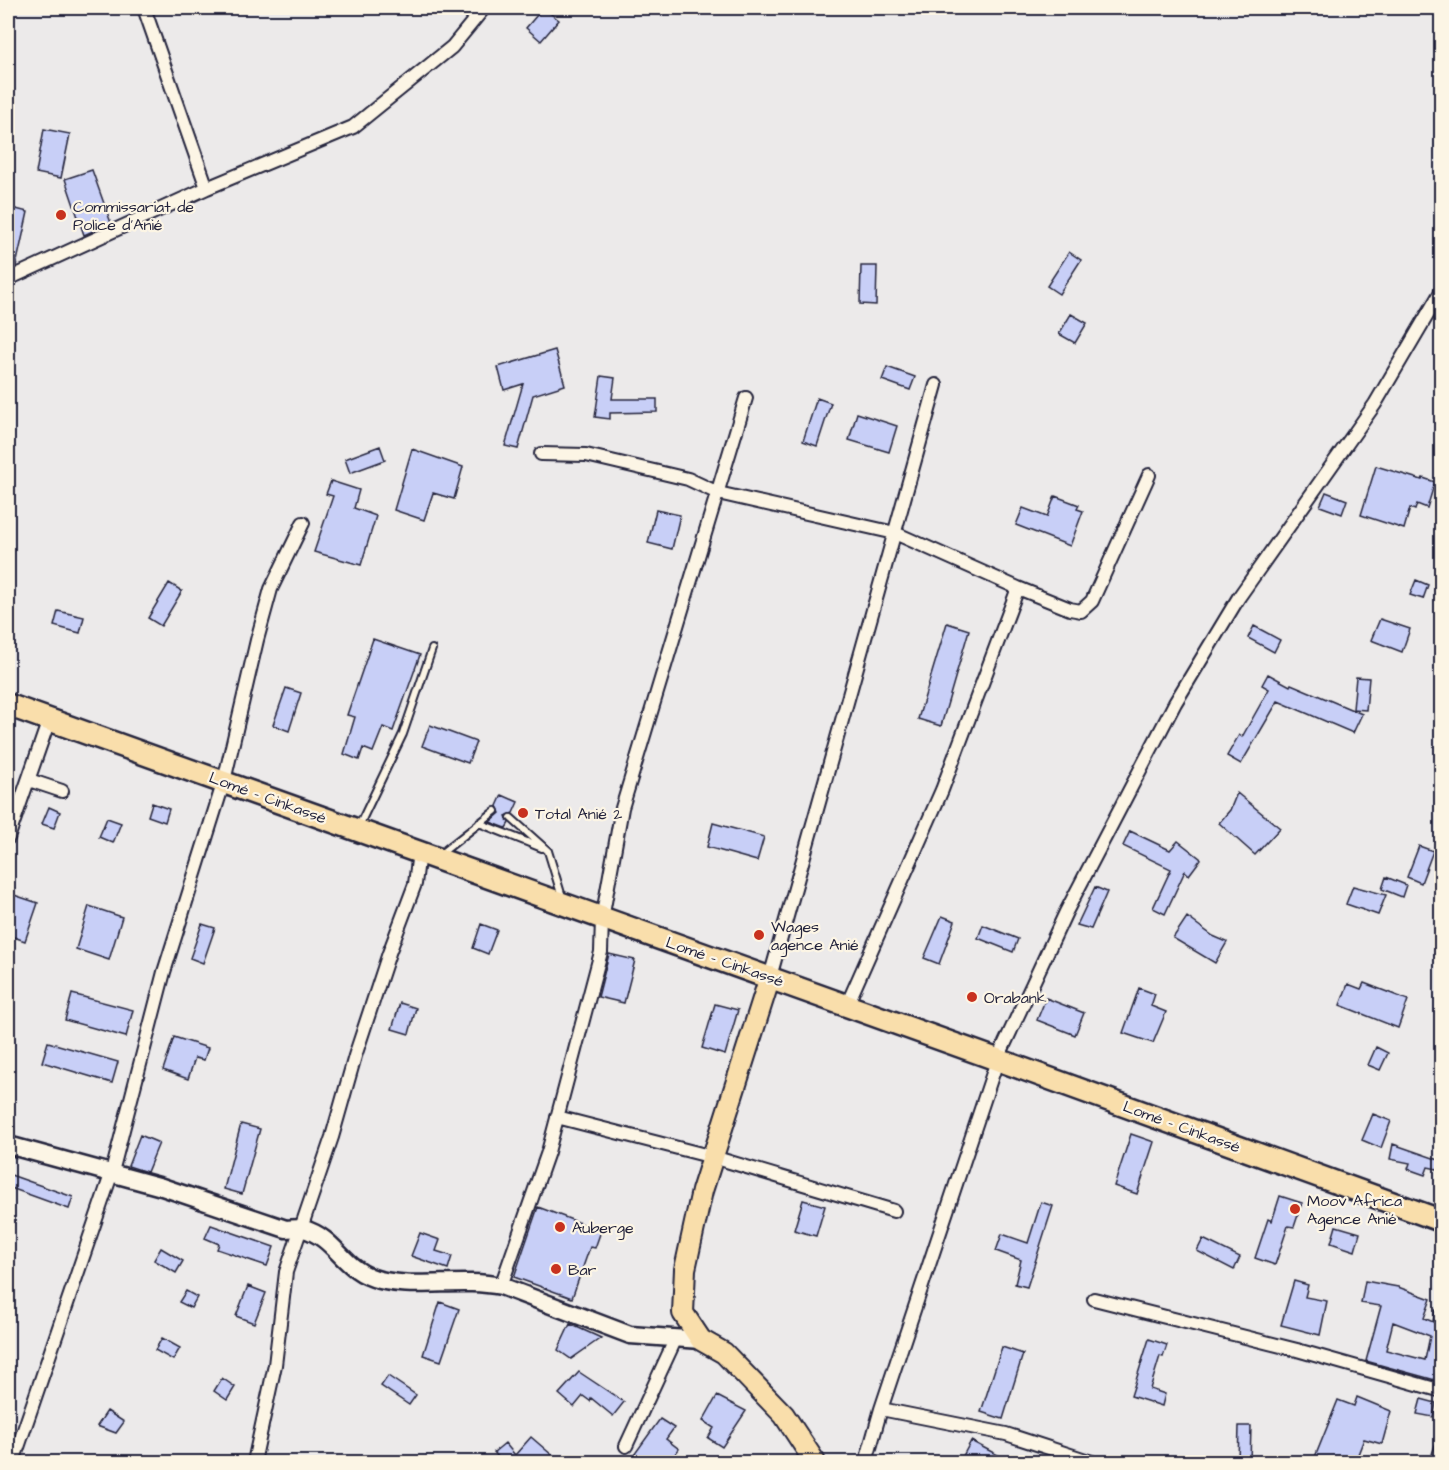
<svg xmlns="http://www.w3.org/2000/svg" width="1449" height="1470" font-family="'Architects Daughter',sans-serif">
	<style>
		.building { fill: #c8cff7; stroke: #22223b; stroke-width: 1.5; fill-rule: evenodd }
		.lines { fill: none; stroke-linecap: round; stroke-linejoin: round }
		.service-casing { stroke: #22223b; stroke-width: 10 }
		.minor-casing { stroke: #22223b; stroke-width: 16 }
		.tertiary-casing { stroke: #22223b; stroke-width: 21 }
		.primary-casing { stroke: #22223b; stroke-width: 24 }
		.trunk-casing { stroke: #22223b; stroke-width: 26 }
		.service { stroke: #fcf5e5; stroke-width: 6 }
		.minor { stroke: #fcf5e5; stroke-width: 12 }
		.tertiary { stroke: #fcf5e5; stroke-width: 16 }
		.primary { stroke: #f9deab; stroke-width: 20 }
		.trunk { stroke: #f9deab; stroke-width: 21 }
		.poi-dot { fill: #c8321e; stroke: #fcf5e5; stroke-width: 2 }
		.labels { text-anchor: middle; stroke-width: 4.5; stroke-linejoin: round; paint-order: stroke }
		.poi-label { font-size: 16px; fill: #22223b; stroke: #fcf5e5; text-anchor: start }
		.street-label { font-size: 16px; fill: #22223b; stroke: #fcf5e5 }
	</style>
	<rect width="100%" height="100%" fill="#eceaea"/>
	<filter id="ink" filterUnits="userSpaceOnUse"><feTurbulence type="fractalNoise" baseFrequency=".0167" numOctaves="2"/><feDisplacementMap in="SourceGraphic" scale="12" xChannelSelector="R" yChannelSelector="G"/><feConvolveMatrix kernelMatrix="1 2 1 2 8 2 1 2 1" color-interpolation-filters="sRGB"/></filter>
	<g filter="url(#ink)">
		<!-- building -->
		<path class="building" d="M543 8 559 20 541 41 526 28Z
			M44 129 70 134 61 178 36 173Z
			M92 170 111 223 84 235 65 179Z
			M8 207 28 212 16 266 8 270Z
			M1069 252 1081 260 1059 294 1047 286Z
			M861 266H877L876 305 860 304Z
			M1071 314 1087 323 1075 343 1059 334Z
			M555 350 565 385 533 395 518 449 505 446 523 384 504 390 498 367Z
			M887 367 915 377 910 390 882 380Z
			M601 376 615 378 612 399H657V412L610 413V419L595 417Z
			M817 398 831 403 817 446 803 441Z
			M857 413 897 426 889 452 849 440Z
			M380 446 385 460 350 473 345 459Z
			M412 449 463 467 454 499 433 493 424 520 394 510Z
			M1376 466 1422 480 1423 478 1435 482 1427 508 1417 504 1415 510 1410 508 1404 529 1361 515Z
			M331 481 359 490 354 508 376 516 361 565 314 552 333 496 326 494Z
			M1326 492 1347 500 1342 514 1320 506Z
			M1055 496 1079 505 1077 509 1083 511 1070 546 1016 525 1023 508 1047 517Z
			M656 510 680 515 672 549 648 543Z
			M1416 580 1428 585 1423 599 1410 595Z
			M169 583 182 591 161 626 148 618Z
			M58 611 84 617 80 633 54 626Z
			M1380 619 1410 629 1402 652 1371 640Z
			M947 623 969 630 941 726 918 719Z
			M1254 626 1280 640 1274 652 1248 638Z
			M373 639 420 655 393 731 383 727 373 752 363 748 359 760 344 754 355 717 347 715Z
			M1268 674 1290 686 1291 684 1362 714 1353 733 1278 701 1241 764 1227 756 1239 735 1242 737 1269 689 1262 685Z
			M1356 677 1369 678 1366 710 1353 709Z
			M286 688 301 693 289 731 273 725Z
			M430 725 476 742 468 763 422 746Z
			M1237 793 1280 828 1255 855 1219 823 1230 810Z
			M502 795 518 802 513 813 506 816 509 823 506 828 490 822 500 813 497 806Z
			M152 803 169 809 165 822 148 816Z
			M49 807 60 812 54 828 42 824Z
			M107 818 121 823 113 843 99 837Z
			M713 823 764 837 757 861 707 847Z
			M1130 831 1170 850 1178 841 1201 859 1189 875 1185 871 1165 914 1153 908 1171 869 1123 846Z
			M1419 846 1433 851 1421 883 1407 877Z
			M1386 877 1406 885 1402 897 1382 889Z
			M1353 886 1386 895 1378 915 1346 904Z
			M1095 887 1107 892 1091 929 1077 925Z
			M14 895 38 903 25 941 8 935V916Z
			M89 906 122 917 109 960 76 949Z
			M942 916 955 921 939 964 924 958Z
			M1187 917 1213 936 1227 942 1215 963 1173 938Z
			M202 924 215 928 203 963 190 958Z
			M481 924 497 930 488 954 473 948Z
			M983 925 1018 939 1013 952 978 938Z
			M609 954 635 960 624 1003 598 997Z
			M1364 983 1408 1000 1398 1028 1340 1005 1348 984 1361 989Z
			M1139 988 1155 994 1151 1006 1166 1012 1153 1043 1123 1033Z
			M72 994 133 1010 126 1037 65 1020Z
			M1046 998 1084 1013 1075 1035 1037 1020Z
			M400 1003 416 1008 409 1034 392 1029Z
			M715 1004 738 1010 725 1055 702 1048Z
			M174 1037 208 1048 204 1060 195 1058 188 1079 163 1070Z
			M48 1042 118 1062 112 1083 42 1062Z
			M1376 1047 1388 1053 1380 1070 1368 1065Z
			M1373 1114 1391 1121 1381 1148 1362 1140Z
			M241 1124 260 1129 242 1194 224 1189Z
			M1131 1134 1154 1142 1137 1194 1114 1186Z
			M140 1135 159 1143 147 1172 128 1166Z
			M1393 1144 1442 1161V1170L1428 1167 1425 1175 1408 1169 1410 1163 1390 1159Z
			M8 1174 73 1197 69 1209 8 1187Z
			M1280 1196 1302 1203 1294 1227 1288 1226 1275 1265 1255 1258 1268 1219 1272 1221Z
			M803 1200 825 1206 816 1236 794 1230Z
			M1041 1202 1053 1206 1027 1287 1015 1284 1021 1260 996 1251 1002 1234 1028 1243Z
			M538 1207 601 1231 595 1248 590 1247 572 1298 514 1277Z
			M211 1225 274 1247 267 1266 217 1249 219 1244 205 1238Z
			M1336 1226 1360 1233 1355 1251 1331 1243Z
			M420 1233 440 1240 436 1251 452 1256 448 1269 411 1256Z
			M1203 1239 1240 1257 1234 1270 1197 1251Z
			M161 1248 183 1261 176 1273 154 1260Z
			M1294 1281 1308 1285 1305 1297 1327 1301 1320 1335 1281 1325Z
			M1365 1281 1398 1287 1431 1299 1424 1318 1433 1322 1435 1310 1442 1311V1377L1436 1375 1435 1380 1366 1361 1381 1306 1361 1303ZM1393 1322 1430 1336 1425 1360 1386 1350Z
			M248 1286 266 1293 254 1323 236 1316Z
			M186 1291 197 1297 191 1308 179 1302Z
			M440 1302 459 1309 441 1361 423 1355Z
			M570 1324 601 1338 571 1359 558 1350Z
			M162 1338 180 1348 173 1360 155 1350Z
			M1149 1339 1167 1345 1163 1357 1160 1356 1150 1389 1165 1394 1162 1406 1131 1396Z
			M1002 1347 1023 1354 1003 1419 981 1412Z
			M579 1372 624 1402 613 1416 591 1398 590 1401 583 1396 574 1407 559 1394Z
			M388 1376 416 1395 409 1405 381 1386Z
			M222 1378 235 1387 227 1400 214 1391Z
			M717 1396 746 1411 722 1447 708 1438 714 1428 703 1421Z
			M1357 1397 1391 1411 1382 1444 1364 1439 1355 1462H1313L1338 1400 1354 1406Z
			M1421 1399 1436 1403 1433 1417 1417 1414Z
			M107 1411 124 1422 116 1433 97 1426Z
			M660 1419 674 1428 666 1439 679 1449 669 1462H644L634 1455Z
			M1239 1426H1251L1250 1462H1238Z
			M531 1437 560 1462H502L494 1452 505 1443 515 1455Z
			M971 1441 1011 1462H976L963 1456Z"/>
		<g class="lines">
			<!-- service casing -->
			<g class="service-casing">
				<path id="service" d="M511 818 548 851 563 900
					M479 823 542 848
					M358 828 403 734 432 649
					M439 855 495 811"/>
			</g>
			<!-- minor casing -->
			<g class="minor-casing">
				<path id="minor" d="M144 8 207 188
					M8 279 207 188 353 127 452 47 484 8
					M541 454 586 455 688 479 718 493 895 533 1018 588 1070 609 1081 611 1092 601 1149 475
					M29 780 62 791
					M8 838 49 720
					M770 977 936 385
					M847 1005 942 790 1018 588
					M557 1117 713 1157 894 1211
					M501 1286 548 1152 601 952 602 919 622 808 746 398
					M1094 1299 1297 1350 1442 1391
					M881 1409 998 1058 1066 912 1175 703 1239 597 1375 404 1442 290
					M626 1446 676 1338
					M13 1462 112 1172 164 972 224 781 257 640 271 589 303 523
					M254 1462 275 1365 286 1272 332 1137 355 1056 389 953 415 884 419 852
					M866 1462 881 1409 1006 1434 1092 1462
					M1437 1462 1442 1447"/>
			</g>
			<!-- tertiary casing -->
			<g class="tertiary-casing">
				<path id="tertiary" d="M8 1145 162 1187 286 1229C292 1229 299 1227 304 1229 338 1239 342 1271 380 1280 419 1289 461 1278 501 1286L630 1335 701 1340"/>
			</g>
			<!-- primary casing -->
			<g class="primary-casing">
				<path id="primary" d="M770 977 702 1191 685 1269 683 1313 701 1340 724 1353 784 1415 815 1462"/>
			</g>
			<!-- trunk casing -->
			<g class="trunk-casing">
				<path id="trunk" d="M8 705C485 877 965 1046 1442 1221"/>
			</g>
			<!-- service -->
			<use href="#service" class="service"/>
			<!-- minor -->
			<use href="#minor" class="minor"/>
			<!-- tertiary -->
			<use href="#tertiary" class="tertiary"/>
			<!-- primary -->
			<use href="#primary" class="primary"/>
			<!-- trunk -->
			<use href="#trunk" class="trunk"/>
		</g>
	</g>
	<!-- markers -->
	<g class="poi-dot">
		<circle cx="61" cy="215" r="6"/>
		<circle cx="523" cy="813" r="6"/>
		<circle cx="759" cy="935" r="6"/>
		<circle cx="972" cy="997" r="6"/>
		<circle cx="1295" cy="1209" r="6"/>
		<circle cx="560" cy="1227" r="6"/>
		<circle cx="556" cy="1269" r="6"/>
	</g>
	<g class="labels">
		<!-- poi labels -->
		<g class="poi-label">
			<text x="73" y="212">Commissariat de<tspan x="73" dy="18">Police d'Anié</tspan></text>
			<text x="535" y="819">Total Anié 2</text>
			<text x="771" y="932">Wages<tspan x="771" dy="18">agence Anié</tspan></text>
			<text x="984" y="1003">Orabank</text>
			<text x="1307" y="1206">Moov Africa<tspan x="1307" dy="18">Agence Anié</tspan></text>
			<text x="572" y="1233">Auberge</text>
			<text x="568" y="1275">Bar</text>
		</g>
		<!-- street labels -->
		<g class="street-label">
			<text transform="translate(268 797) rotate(20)" y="6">Lomé - Cinkassé</text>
			<text transform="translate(725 961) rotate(19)" y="6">Lomé - Cinkassé</text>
			<text transform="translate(1182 1126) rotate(20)" y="6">Lomé - Cinkassé</text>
		</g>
	</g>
	<!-- margin -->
	<rect width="1449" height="1470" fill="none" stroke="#fcf5e5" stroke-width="30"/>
	<rect x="15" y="15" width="1419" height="1440" fill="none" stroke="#22223b" stroke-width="2" filter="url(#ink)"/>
</svg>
